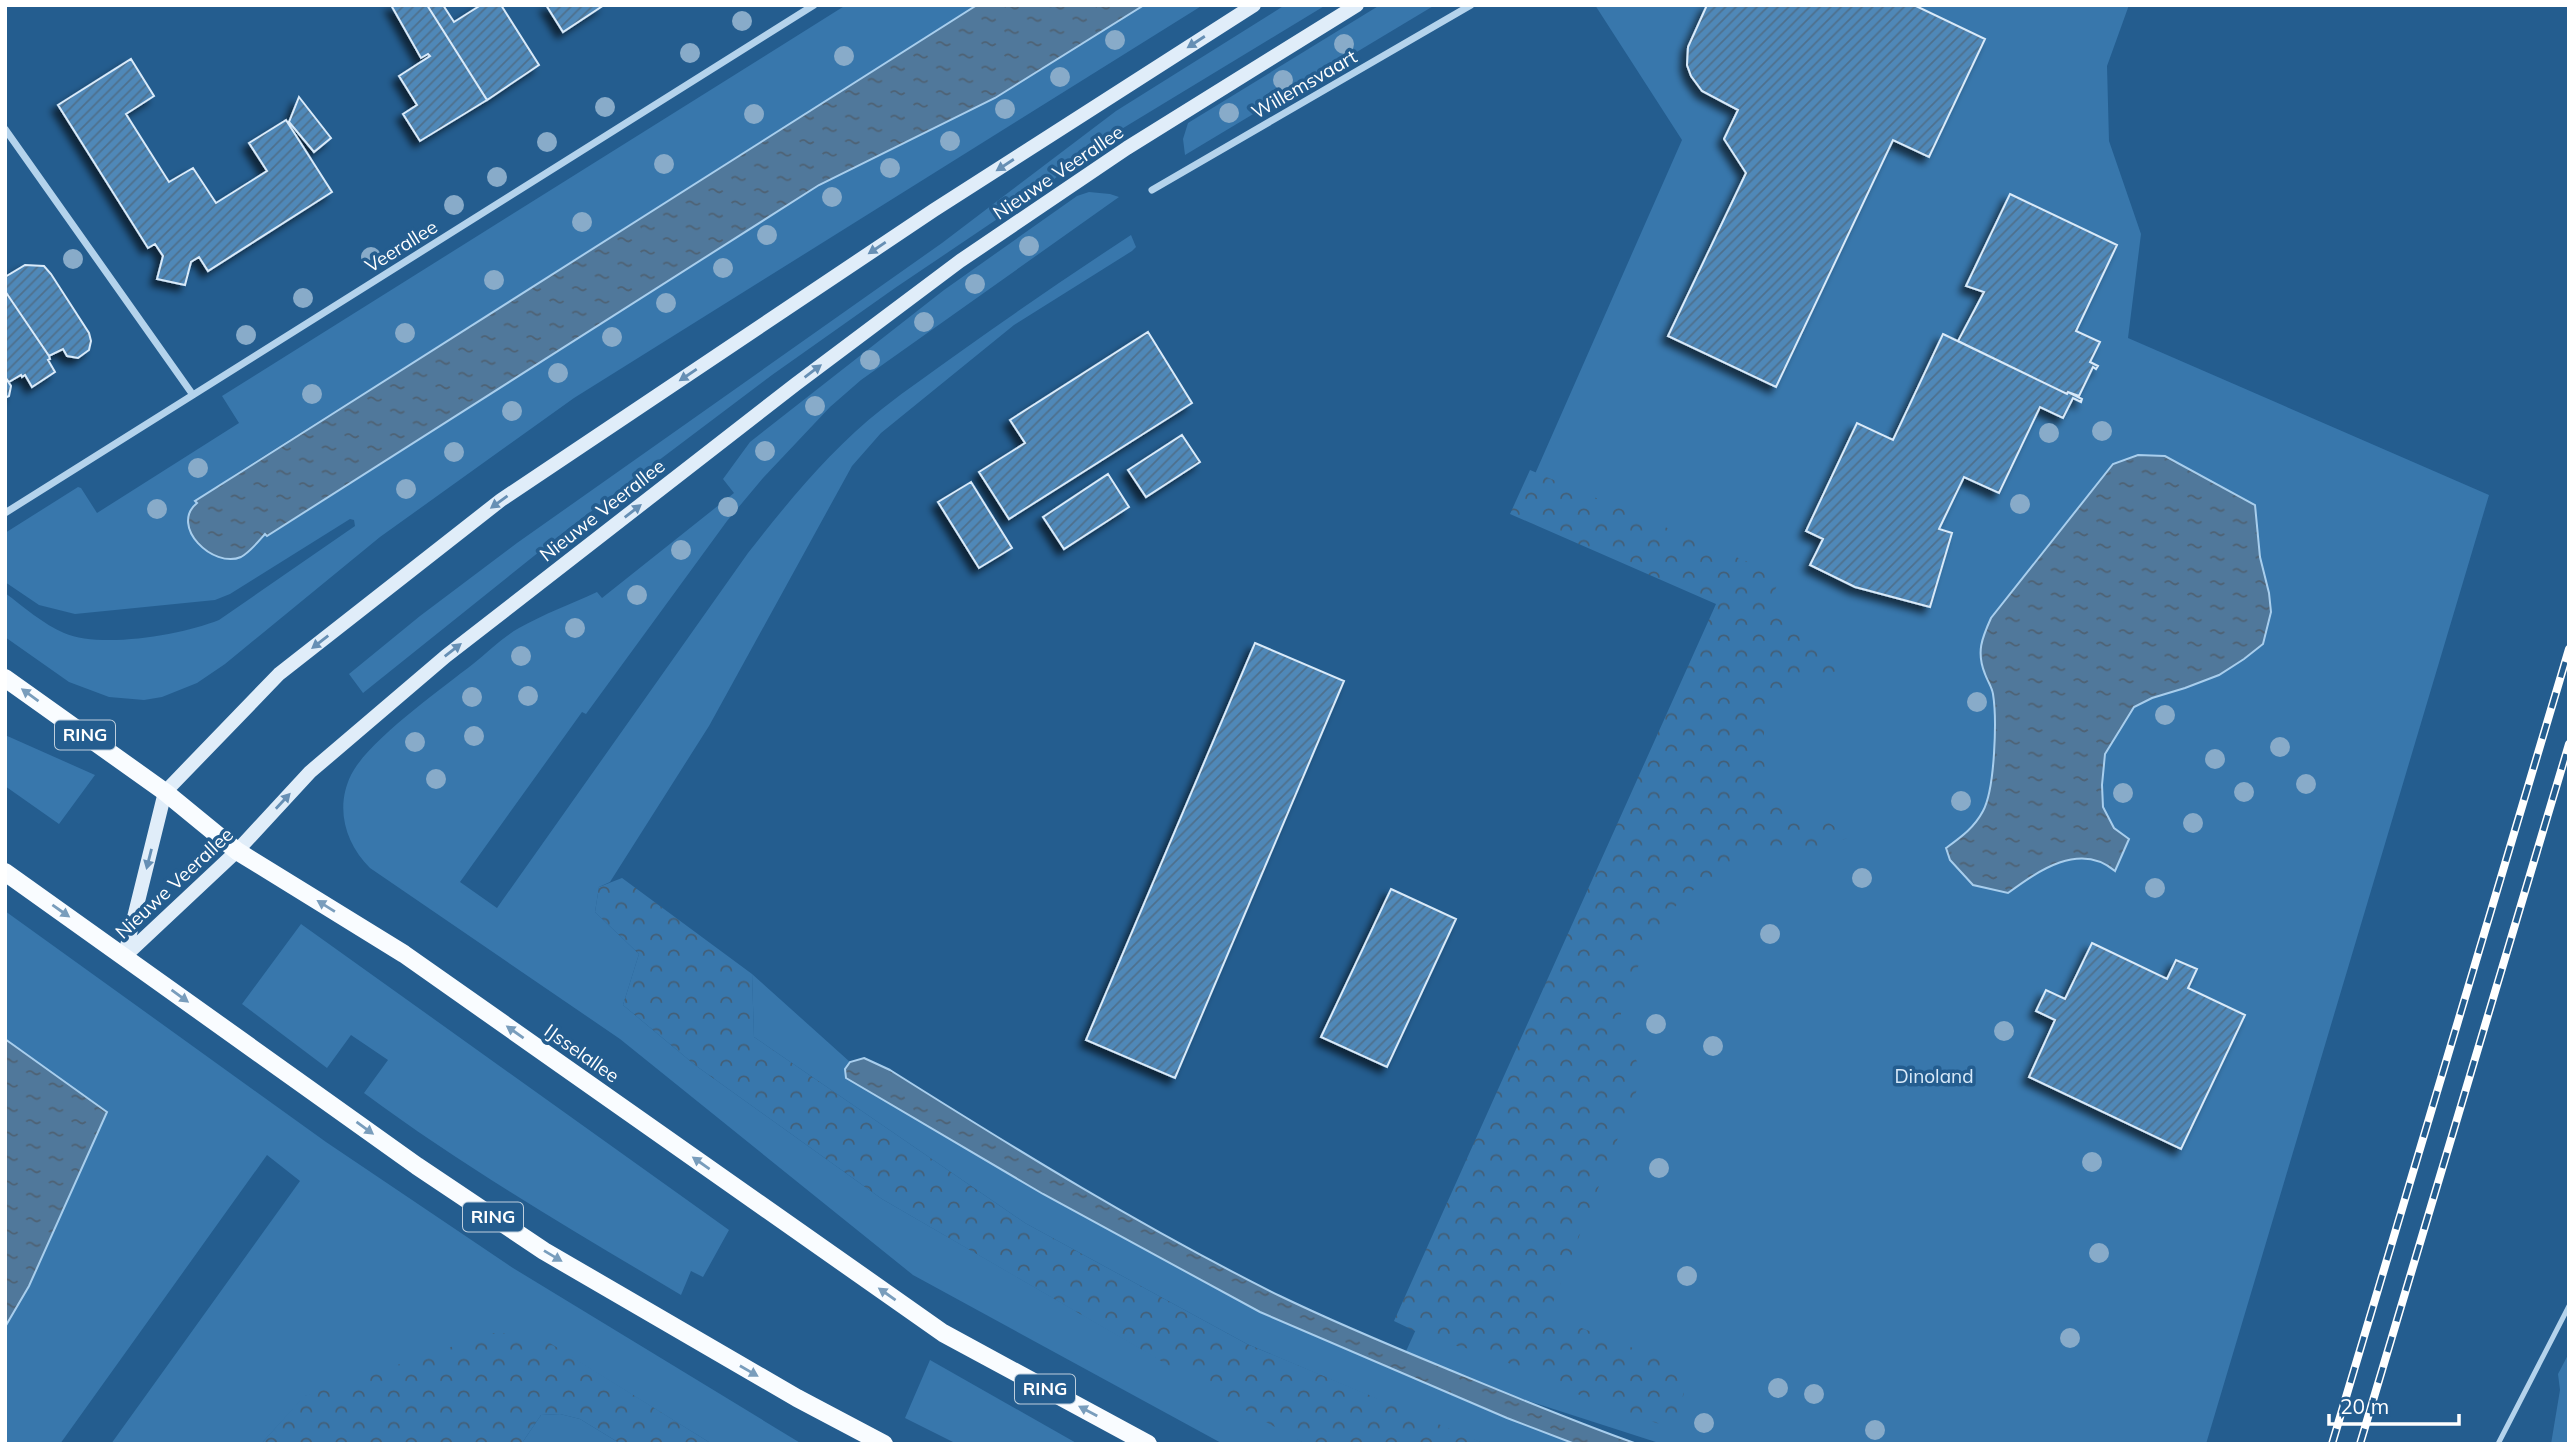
<svg xmlns="http://www.w3.org/2000/svg" width="2574" height="1449" font-family="Mulish,sans-serif">
	<style>
		.green { fill: #3877ac }
		.forest { fill: url(#forest-crowns) }
		.water { fill: url(#water-ripples); stroke: #a8ceed; stroke-width: 2 }
		.building { fill: url(#building-hatch); stroke: #d9eaf9; stroke-width: 2; filter: url(#shadow) }
		.lines { fill: none; stroke-linecap: round; stroke-linejoin: round }
		.lane { stroke: #b4d3ec; stroke-width: 5 }
		.street { stroke: #b4d3ec; stroke-width: 7 }
		.secondary { stroke: #e0edf9; stroke-width: 14 }
		.primary { stroke: #f9fcff; stroke-width: 18 }
		.rail-casing { stroke: #fff; stroke-width: 8 }
		.rail { stroke: #245d8f; stroke-width: 5; stroke-dasharray: 16; stroke-linecap: butt }
		.tree { fill: #88abc9 }
		.oneway { fill: #668fb4 }
		.oneway2 { fill: #799dbc }
		.labels { text-anchor: middle; stroke-width: 7; stroke-linejoin: round; paint-order: stroke }
		.shield { fill: #245d8f; stroke: #bdcedd; stroke-width: 2 }
		.shield-label { font-size: 18px; font-weight: bold; fill: #fff }
		.street-label { font-size: 19px; fill: #fff; stroke: #245d8f }
		.park-label { font-size: 19px; fill: #d9eaf9; stroke: #245d8f }
	</style>
	<defs>
		<pattern id="forest-crowns" width="20" height="18" patternUnits="userSpaceOnUse" patternTransform="scale(1.75)"><rect width="20" height="18" fill="#3877ac"/><path d="M2 6a3 3 0 1 1 6 0M12 15a3 3 0 1 1 6 0" fill="none" stroke="#435f77"/></pattern>
		<pattern id="water-ripples" width="26" height="14" patternUnits="userSpaceOnUse" patternTransform="scale(1.75)"><rect width="26" height="14" fill="#50789b"/><path d="M2 4q2-2 4 0t4 0M15 11q2-2 4 0t4 0" fill="none" stroke="#4e6274"/></pattern>
		<pattern id="building-hatch" width="6" height="6" patternUnits="userSpaceOnUse" patternTransform="scale(1.75)"><rect width="6" height="6" fill="#5088b8"/><path d="M-1 1l2-2M0 6l6-6M5 7l2-2" fill="none" stroke="#4e708d"/></pattern>
		<filter id="shadow"><feDropShadow dx="-6" dy="6" stdDeviation="3.5" flood-color="#0009"/></filter>
	</defs>
	<rect width="100%" height="100%" fill="#245d8f"/>
	<!-- green -->
	<path class="green" d="M846 5H977L234 475 197 503 225 559 241 557 265 534 268 536 819 185 995 98 1144 5H1203L574 398 380 537 225 664 197 683 162 697 144 700 109 697 69 682 5 637V593C24 607 43 624 64 633 101 649 181 635 219 620L355 526 354 520 350 519 230 594 215 600 75 614 39 605 5 582V533L78 487 81 488 97 513 239 423 222 396Z
		M1285 5H1326L1115 133 1033 195 895 288 772 375 569 528 363 693 349 674 420 616 517 543 942 243 1116 111Z
		M1380 5H1435L1185 155 1183 139 1188 123Z
		M1595 5H2129L2107 66 2109 141 2141 234 2128 338 2489 495 2206 1444H1662L1402 1360 1746 607 1531 483 1682 140Z
		M1089 192 1110 194 1119 197 861 380 830 407 763 478 727 521 586 714 582 712 460 882 497 908 748 553C788 502 831 449 882 409 907 389 934 371 960 352 1016 312 1073 273 1131 235L1136 247 1132 251 1014 325 881 433 852 466 709 726 610 882 599 887 595 912 639 954 623 1005 695 1065 882 1199 1306 1444H1223L913 1275 620 1039 370 868C345 843 335 808 351 775 368 741 441 689 473 664 488 652 503 637 519 628 544 614 571 604 597 592L602 598 734 493 723 479 750 442 944 290 1077 196Z
		M5 735 95 775 59 824 5 786Z
		M5 911 326 1142 513 1268 802 1444H712L537 1336 305 1396 261 1444H111L300 1181 267 1155 60 1444H5V1327L29 1286 107 1112 5 1039Z
		M301 924 729 1230 703 1277 691 1271 681 1295C574 1231 465 1168 364 1093L388 1060 351 1035 327 1068 242 1004Z
		M752 974 850 1062 845 1069 846 1078 1043 1194 1260 1312 1507 1418 1575 1444H1486L1469 1438 1247 1344 1025 1223 754 1037Z
		M2569 1353V1444H2551L2560 1390 2558 1374Z
		M930 1360 1078 1444H957L905 1418Z
		M560 1414 580 1419 621 1444 522 1443 541 1415Z"/>
	<!-- forest -->
	<path class="forest" d="M1530 470 1781 576 1770 602 1843 670 1808 677 1770 706 1763 738 1765 771 1776 802 1802 815 1828 822 1850 837 1818 849 1789 845 1766 846 1740 857 1685 896 1661 922 1625 992 1620 1019 1623 1040 1644 1072 1548 1315 1669 1362 1684 1392 1676 1429 1611 1409 1486 1353 1436 1341 1394 1321 1716 604 1510 514Z
		M622 878 752 974 754 1037 1025 1223 1247 1344 1486 1444H1306L1292 1437 882 1199 695 1065 623 1005 639 954 595 912 599 887Z
		M493 1333 537 1335 712 1444H621L580 1419 560 1414 541 1415 522 1443 516 1444H261L304 1396Z"/>
	<!-- water -->
	<path class="water" d="M977 5H1144L995 98 819 185 267 536 265 534C258 542 250 552 241 557 213 569 169 526 197 503L195 501Z
		M2138 455 2165 456 2255 505 2260 557 2269 593 2271 612 2263 644 2244 659 2219 675 2185 688 2152 698 2134 707 2105 754 2102 785 2103 807 2114 828 2129 839 2115 871C2080 841 2038 871 2008 893L1973 885 1950 860 1946 848C1961 837 1974 828 1983 811 1995 789 1997 719 1993 694 1992 687 1987 680 1985 674 1976 652 1982 638 1991 618L2113 464Z
		M5 1039 107 1112 29 1286 5 1327Z
		M864 1058 890 1070C1017 1150 1145 1229 1280 1296 1334 1322 1389 1345 1445 1368 1508 1394 1572 1421 1637 1444H1575L1507 1418 1260 1312 1043 1194 846 1078 845 1069 850 1062Z"/>
	<!-- building -->
	<path class="building" d="M391 5H427L487 100 420 141 403 114 417 105 399 76 430 56 428 54 421 58Z
		M427 5H443L454 22 481 5H501L539 65 487 100Z
		M546 5H604L563 32Z
		M1707 5H1914L1985 39 1929 157 1893 140 1776 387 1668 336 1746 173 1724 139 1738 110 1702 91 1691 76 1687 65 1688 47Z
		M131 59 154 96 126 114 169 182 193 168 216 203 267 171 249 143 286 120 332 192 208 271 199 257 191 262 185 285 157 279 163 256 155 244 148 248 58 105Z
		M299 97 331 138 314 152 289 122Z
		M2010 194 2117 245 2076 331 2100 342 2090 362 2098 366 2096 369 2093 367 2079 396 2068 392 2067 394 1958 341 1984 292 1966 286Z
		M25 265 44 266 51 274 89 333 91 341 89 350 78 358 67 356 63 349 49 356 5 291V277Z
		M5 291 49 356 50 359 48 360 55 372 32 387 25 375 22 377 21 375 9 382 5 377Z
		M1148 332 1192 403 1009 519 979 472 1025 443 1010 420Z
		M1943 334 2067 394 2068 392 2082 399 2081 402 2073 398 2063 418 2040 407 1999 493 1964 477 1939 529 1952 533 1930 607 1855 587 1810 565 1823 539 1806 531 1857 423 1893 440Z
		M5 377 11 386 9 396 5 398Z
		M1182 435 1200 462 1146 497 1128 470Z
		M1108 474 1129 507 1064 549 1043 517Z
		M971 482 1012 548 979 568 938 502Z
		M1255 643 1344 681 1175 1078 1086 1040Z
		M1391 889 1456 919 1387 1067 1321 1037Z
		M2092 943 2167 979 2176 960 2197 969 2188 988 2245 1015 2181 1149 2029 1077 2055 1020 2036 1011 2046 990 2065 999Z"/>
	<g class="lines">
		<!-- lane -->
		<path class="lane" d="M2498 1444 2569 1306"/>
		<!-- street -->
		<path class="street" d="M5 129 193 395
			M1152 190 1471 5
			M5 513 814 5"/>
		<!-- secondary -->
		<path class="secondary" d="M125 954 165 792 279 674 501 500 934 210 1254 5
			M125 956 237 851 310 772 446 656 796 384 960 261 1127 148 1357 5"/>
		<!-- primary -->
		<path class="primary" d="M5 678 165 792 237 851 404 954 943 1333 1148 1444
			M5 872 417 1166 544 1251 797 1398 884 1444"/>
		<!-- rail casing -->
		<g class="rail-casing">
			<path id="rail" d="M2332 1444 2569 649
				M2360 1444 2569 744"/>
		</g>
		<!-- rail -->
		<use href="#rail" class="rail"/>
	</g>
	<!-- trees -->
	<g class="tree">
		<circle cx="742" cy="21" r="10"/>
		<circle cx="1115" cy="40" r="10"/>
		<circle cx="1344" cy="44" r="10"/>
		<circle cx="690" cy="53" r="10"/>
		<circle cx="844" cy="56" r="10"/>
		<circle cx="1060" cy="77" r="10"/>
		<circle cx="1283" cy="80" r="10"/>
		<circle cx="605" cy="107" r="10"/>
		<circle cx="1005" cy="109" r="10"/>
		<circle cx="1229" cy="113" r="10"/>
		<circle cx="754" cy="114" r="10"/>
		<circle cx="950" cy="141" r="10"/>
		<circle cx="547" cy="142" r="10"/>
		<circle cx="664" cy="164" r="10"/>
		<circle cx="890" cy="168" r="10"/>
		<circle cx="497" cy="177" r="10"/>
		<circle cx="832" cy="197" r="10"/>
		<circle cx="454" cy="205" r="10"/>
		<circle cx="582" cy="222" r="10"/>
		<circle cx="767" cy="235" r="10"/>
		<circle cx="1029" cy="246" r="10"/>
		<circle cx="371" cy="257" r="10"/>
		<circle cx="73" cy="259" r="10"/>
		<circle cx="723" cy="268" r="10"/>
		<circle cx="494" cy="280" r="10"/>
		<circle cx="975" cy="284" r="10"/>
		<circle cx="303" cy="298" r="10"/>
		<circle cx="666" cy="303" r="10"/>
		<circle cx="924" cy="322" r="10"/>
		<circle cx="405" cy="333" r="10"/>
		<circle cx="246" cy="335" r="10"/>
		<circle cx="612" cy="337" r="10"/>
		<circle cx="870" cy="360" r="10"/>
		<circle cx="558" cy="373" r="10"/>
		<circle cx="312" cy="394" r="10"/>
		<circle cx="815" cy="406" r="10"/>
		<circle cx="512" cy="411" r="10"/>
		<circle cx="2102" cy="431" r="10"/>
		<circle cx="2049" cy="433" r="10"/>
		<circle cx="765" cy="451" r="10"/>
		<circle cx="454" cy="452" r="10"/>
		<circle cx="198" cy="468" r="10"/>
		<circle cx="406" cy="489" r="10"/>
		<circle cx="2020" cy="504" r="10"/>
		<circle cx="728" cy="507" r="10"/>
		<circle cx="157" cy="509" r="10"/>
		<circle cx="681" cy="550" r="10"/>
		<circle cx="637" cy="595" r="10"/>
		<circle cx="575" cy="628" r="10"/>
		<circle cx="521" cy="656" r="10"/>
		<circle cx="528" cy="696" r="10"/>
		<circle cx="472" cy="697" r="10"/>
		<circle cx="1977" cy="702" r="10"/>
		<circle cx="2165" cy="715" r="10"/>
		<circle cx="474" cy="736" r="10"/>
		<circle cx="415" cy="742" r="10"/>
		<circle cx="2280" cy="747" r="10"/>
		<circle cx="2215" cy="759" r="10"/>
		<circle cx="436" cy="779" r="10"/>
		<circle cx="2306" cy="784" r="10"/>
		<circle cx="2244" cy="792" r="10"/>
		<circle cx="2123" cy="793" r="10"/>
		<circle cx="1961" cy="801" r="10"/>
		<circle cx="2193" cy="823" r="10"/>
		<circle cx="1862" cy="878" r="10"/>
		<circle cx="2155" cy="888" r="10"/>
		<circle cx="1770" cy="934" r="10"/>
		<circle cx="1656" cy="1024" r="10"/>
		<circle cx="2004" cy="1031" r="10"/>
		<circle cx="1713" cy="1046" r="10"/>
		<circle cx="2092" cy="1162" r="10"/>
		<circle cx="1659" cy="1168" r="10"/>
		<circle cx="2099" cy="1253" r="10"/>
		<circle cx="1687" cy="1276" r="10"/>
		<circle cx="2070" cy="1338" r="10"/>
		<circle cx="1778" cy="1388" r="10"/>
		<circle cx="1814" cy="1394" r="10"/>
		<circle cx="1704" cy="1423" r="10"/>
		<circle cx="1875" cy="1430" r="10"/>
	</g>
	<!-- one-way arrows -->
	<defs><path id="oneway-solid" d="M-6-.8H1V-3.2L6.5 0L1 3.2V.8H-6Z" transform="scale(1.75)"/></defs>
	<g class="oneway">
		<use href="#oneway-solid" transform="translate(1196 42) rotate(147)"/>
		<use href="#oneway-solid" transform="translate(1005 165) rotate(147)"/>
		<use href="#oneway-solid" transform="translate(877 248) rotate(146)"/>
		<use href="#oneway-solid" transform="translate(813 371) rotate(-37)"/>
		<use href="#oneway-solid" transform="translate(688 375) rotate(146)"/>
		<use href="#oneway-solid" transform="translate(499 502) rotate(144)"/>
		<use href="#oneway-solid" transform="translate(633 511) rotate(-38)"/>
		<use href="#oneway-solid" transform="translate(320 642) rotate(142)"/>
		<use href="#oneway-solid" transform="translate(453 650) rotate(-38)"/>
		<use href="#oneway-solid" transform="translate(283 801) rotate(-47)"/>
		<use href="#oneway-solid" transform="translate(149 859) rotate(104)"/>
	</g>
	<g class="oneway2">
		<use href="#oneway-solid" transform="translate(30 695) rotate(-144)"/>
		<use href="#oneway-solid" transform="translate(326 906) rotate(-148)"/>
		<use href="#oneway-solid" transform="translate(61 911) rotate(35)"/>
		<use href="#oneway-solid" transform="translate(180 996) rotate(36)"/>
		<use href="#oneway-solid" transform="translate(515 1032) rotate(-145)"/>
		<use href="#oneway-solid" transform="translate(365 1128) rotate(36)"/>
		<use href="#oneway-solid" transform="translate(701 1163) rotate(-145)"/>
		<use href="#oneway-solid" transform="translate(553 1256) rotate(31)"/>
		<use href="#oneway-solid" transform="translate(887 1294) rotate(-145)"/>
		<use href="#oneway-solid" transform="translate(749 1371) rotate(30)"/>
		<use href="#oneway-solid" transform="translate(1088 1411) rotate(-152)"/>
	</g>
	<g class="labels">
		<!-- shield labels -->
		<g class="shield">
			<rect x="55" y="720.5" width="60" height="29" rx="5"/>
			<rect x="463" y="1202.5" width="60" height="29" rx="5"/>
			<rect x="1015" y="1374.5" width="60" height="29" rx="5"/>
		</g>
		<g class="shield-label">
			<text x="85" y="741">RING</text>
			<text x="493" y="1223">RING</text>
			<text x="1045" y="1395">RING</text>
		</g>
		<!-- street labels -->
		<g class="street-label">
			<text transform="translate(1304 84) rotate(-30)" y="7">Willemsvaart</text>
			<text transform="translate(1058 172) rotate(-34)" y="7">Nieuwe Veerallee</text>
			<text transform="translate(401 246) rotate(-32)" y="7">Veerallee</text>
			<text transform="translate(602 510) rotate(-38)" y="7">Nieuwe Veerallee</text>
			<text transform="translate(174 883) rotate(-43)" y="7">Nieuwe Veerallee</text>
			<text transform="translate(582 1053) rotate(35)" y="7">IJsselallee</text>
		</g>
		<!-- park labels -->
		<g class="park-label">
			<text x="1934" y="1083">Dinoland</text>
		</g>
	</g>
	<!-- border -->
	<rect width="2574" height="1449" fill="none" stroke="#ffffff" stroke-width="14"/>
	<!-- scale -->
	<path d="M2329 1414v10h130v-10" fill="none" stroke="#ffffff" stroke-width="3.5"/>
	<text x="2340" y="1414" font-size="21" fill="#ffffff" stroke="#245d8f" stroke-width="5" paint-order="stroke">20 m</text>
</svg>
